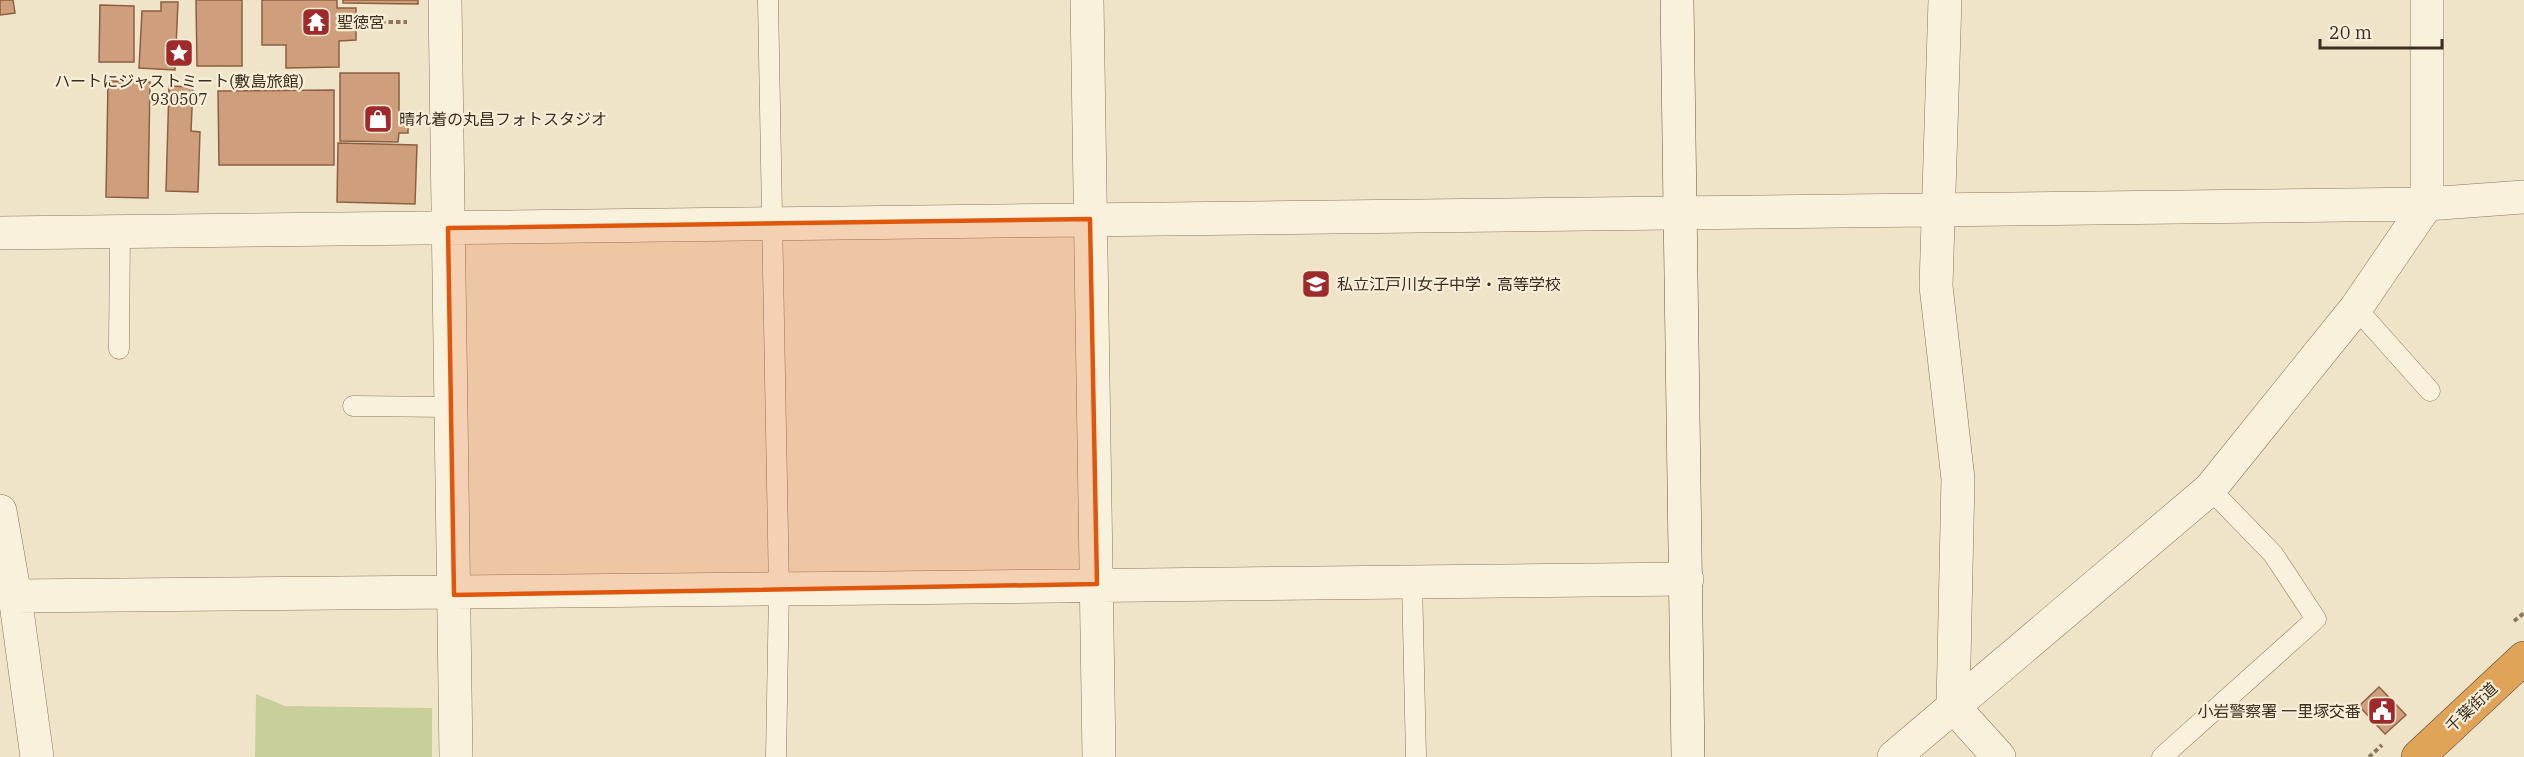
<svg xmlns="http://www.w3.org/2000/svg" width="2524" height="757" font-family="'IBM Plex Serif','Noto Sans JP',serif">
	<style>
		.green { fill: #c9cf9b }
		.building { fill: #cf9f7d; stroke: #8d5f41; stroke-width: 1.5 }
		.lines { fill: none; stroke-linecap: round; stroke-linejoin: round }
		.lane-casing { stroke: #8d765c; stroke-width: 21 }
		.street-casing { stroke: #8d765c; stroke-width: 34 }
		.secondary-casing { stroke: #6f573f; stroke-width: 34 }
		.highway-casing { stroke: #5b4430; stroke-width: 34 }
		.path { stroke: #8d765c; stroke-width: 4; stroke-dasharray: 4.5 3; stroke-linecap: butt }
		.lane { stroke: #faf1dc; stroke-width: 20 }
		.street { stroke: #faf1dc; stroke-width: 33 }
		.secondary { stroke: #faf1dc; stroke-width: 33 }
		.highway { stroke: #e0a458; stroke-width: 33 }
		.marked { fill: #df570d; fill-opacity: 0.2; stroke: #df570d; stroke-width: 4.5; stroke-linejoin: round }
		.labels { text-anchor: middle; stroke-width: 4.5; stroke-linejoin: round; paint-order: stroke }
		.poi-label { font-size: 16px; fill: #3d2e20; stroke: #f7eed8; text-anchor: start }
		.street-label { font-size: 16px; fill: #3d2e20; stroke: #f7eed8 }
	</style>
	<rect width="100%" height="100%" fill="#f0e4c8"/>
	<!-- green -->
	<path class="green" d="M256 694 285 706 432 708V757H255Z"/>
	<!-- building -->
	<path class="building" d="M0 0H13L15 13 0 15Z
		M196 0H242V66H197Z
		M262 0H337V8H356V40L339 41V67L286 68V45H262Z
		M343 0H418V4L343 3Z
		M161 2H178L175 70 139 68 142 11H161Z
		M100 5 134 6V62H99Z
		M340 73H399V117H408V133H399L398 142 340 141Z
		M108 81 150 82 148 198 106 197Z
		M169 86 193 87 191 131 200 132 198 192 166 191Z
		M334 90V165H219L218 91Z
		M338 143 417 145 415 204 337 202Z
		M2379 687 2406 715 2385 734 2359 706Z"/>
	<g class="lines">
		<!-- lane casing -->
		<g class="lane-casing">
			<path id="lane" d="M768 0 779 590 776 757
				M2356 308 2430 391
				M119 349 120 231
				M353 406 450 407
				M1412 581 1416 757
				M2162 757 2316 619 2273 554 2210 489"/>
		</g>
		<!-- street casing -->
		<g class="street-casing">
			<path id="street" d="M445 0 456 757
				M1087 0 1099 757
				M1945 0 1936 286 1958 479 1953 706 1999 757
				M0 233 2427 204 2524 197
				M0 511 15 596 37 757
				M15 596C572 594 1130 583 1687 579
				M1894 757 2210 489 2356 308 2427 204V0"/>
		</g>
		<!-- secondary casing -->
		<g class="secondary-casing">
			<path id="secondary" d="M1677 0 1688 757"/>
		</g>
		<!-- highway casing -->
		<g class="highway-casing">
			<path id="highway" d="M2418 757 2524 658"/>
		</g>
		<!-- path -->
		<path class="path" d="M366 22H407
			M2514 621 2524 613
			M2369 757 2382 745"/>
		<!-- lane -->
		<use href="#lane" class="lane"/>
		<!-- street -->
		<use href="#street" class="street"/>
		<!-- secondary -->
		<use href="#secondary" class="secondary"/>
		<!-- highway -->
		<use href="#highway" class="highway"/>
	</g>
	<!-- marked area -->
	<path class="marked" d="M1090 219 1097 584 454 595 448 228Z"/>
	<!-- icons -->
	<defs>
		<g id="temple-square" transform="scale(1.5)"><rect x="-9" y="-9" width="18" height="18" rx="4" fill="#9e2a2b" stroke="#f7eed8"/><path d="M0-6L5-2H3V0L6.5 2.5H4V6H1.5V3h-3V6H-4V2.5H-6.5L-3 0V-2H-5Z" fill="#fff"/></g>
		<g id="sight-square" transform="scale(1.5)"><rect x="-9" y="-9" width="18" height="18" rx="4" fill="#9e2a2b" stroke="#f7eed8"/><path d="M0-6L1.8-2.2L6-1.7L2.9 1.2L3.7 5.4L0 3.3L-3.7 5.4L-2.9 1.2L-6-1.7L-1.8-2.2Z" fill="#fff"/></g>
		<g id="shop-square" transform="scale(1.5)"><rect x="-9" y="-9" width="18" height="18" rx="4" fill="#9e2a2b" stroke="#f7eed8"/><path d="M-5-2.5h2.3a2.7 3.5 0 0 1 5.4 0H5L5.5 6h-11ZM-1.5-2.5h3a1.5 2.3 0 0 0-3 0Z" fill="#fff"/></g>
		<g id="school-square" transform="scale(1.5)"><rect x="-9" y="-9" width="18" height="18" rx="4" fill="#9e2a2b" stroke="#f7eed8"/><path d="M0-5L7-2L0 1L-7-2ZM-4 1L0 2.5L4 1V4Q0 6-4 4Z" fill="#fff"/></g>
		<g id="civic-square" transform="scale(1.5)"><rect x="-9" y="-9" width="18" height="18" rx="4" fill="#9e2a2b" stroke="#f7eed8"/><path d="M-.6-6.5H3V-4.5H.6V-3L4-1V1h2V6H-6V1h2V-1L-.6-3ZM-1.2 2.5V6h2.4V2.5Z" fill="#fff"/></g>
	</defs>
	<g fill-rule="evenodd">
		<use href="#temple-square" x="316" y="22"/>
		<use href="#sight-square" x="179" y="53"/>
		<use href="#shop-square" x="378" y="119"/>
		<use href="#school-square" x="1316" y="284"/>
		<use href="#civic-square" x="2382" y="711"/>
	</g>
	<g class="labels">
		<!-- poi labels -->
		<g class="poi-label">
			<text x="337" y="28">聖徳宮</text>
			<text x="179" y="87" text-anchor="middle">ハートにジャストミート(敷島旅館)<tspan x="179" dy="18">930507</tspan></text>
			<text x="399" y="125">晴れ着の丸昌フォトスタジオ</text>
			<text x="1337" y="290">私立江戸川女子中学・高等学校</text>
			<text x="2361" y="717" text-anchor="end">小岩警察署 一里塚交番</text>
		</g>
		<!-- street labels -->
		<g class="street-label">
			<text transform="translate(2471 707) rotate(-43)" y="6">千葉街道</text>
		</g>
	</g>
	<!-- scale -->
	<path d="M2320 39v9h122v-9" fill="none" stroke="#3d2e20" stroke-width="3"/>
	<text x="2329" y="39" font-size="18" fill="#3d2e20" stroke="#f7eed8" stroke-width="4.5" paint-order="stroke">20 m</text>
</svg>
